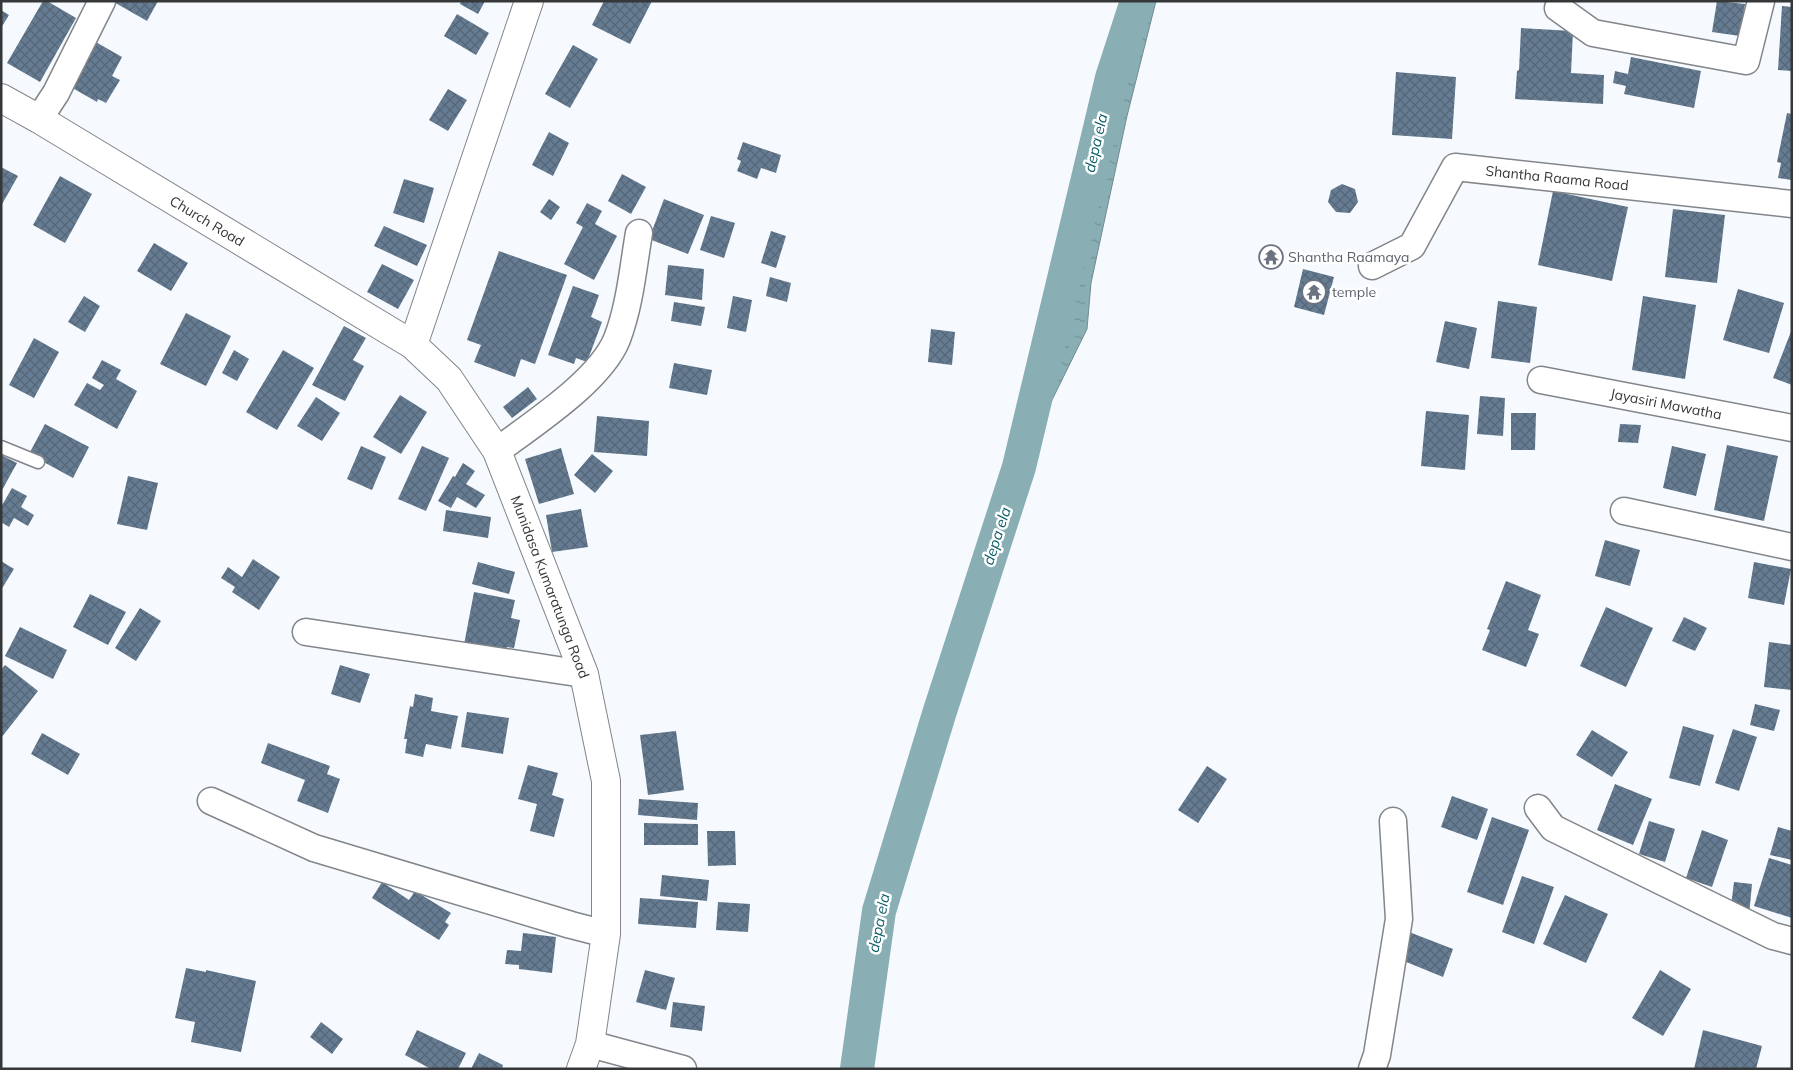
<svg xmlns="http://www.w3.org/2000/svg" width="1793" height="1070" font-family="Mulish,sans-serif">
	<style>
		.water { fill: url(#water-ripples); stroke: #708b90 }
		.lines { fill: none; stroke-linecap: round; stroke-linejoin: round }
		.canal { stroke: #89afb5; stroke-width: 34 }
		.building { fill: url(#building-cross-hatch) }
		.service-casing { stroke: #828589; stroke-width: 15 }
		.minor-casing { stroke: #828589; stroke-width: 29 }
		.tertiary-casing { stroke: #828589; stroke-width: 30 }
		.service { stroke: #fff; stroke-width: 12 }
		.minor { stroke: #fff; stroke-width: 26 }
		.tertiary { stroke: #fff; stroke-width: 28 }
		.labels { text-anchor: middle; stroke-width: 5; stroke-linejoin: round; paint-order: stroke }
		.street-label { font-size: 14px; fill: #353738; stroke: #fff }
		.worship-label { font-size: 14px; fill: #5b616d; stroke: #fff; text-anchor: start }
		.water-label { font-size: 15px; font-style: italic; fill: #0a5c66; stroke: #fff }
	</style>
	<defs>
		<pattern id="water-ripples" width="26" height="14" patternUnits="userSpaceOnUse" patternTransform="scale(1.25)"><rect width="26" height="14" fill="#89afb5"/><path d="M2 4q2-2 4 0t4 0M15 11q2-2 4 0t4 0" fill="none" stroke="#718f94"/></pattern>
		<pattern id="building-cross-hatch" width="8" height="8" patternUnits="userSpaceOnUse" patternTransform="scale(1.25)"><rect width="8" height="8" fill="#667c92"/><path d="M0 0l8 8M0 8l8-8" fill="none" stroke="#556678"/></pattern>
	</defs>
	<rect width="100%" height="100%" fill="#f6fafe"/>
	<!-- water -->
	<path class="water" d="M1125 1H1156L1127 116 1091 283 1087 329 1019 467 1045 368 1064 319 1080 224 1103 126Z"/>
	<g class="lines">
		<!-- canal -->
		<path class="canal" d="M857 1069 879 911 939 714 1019 467 1112 78 1137 1"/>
	</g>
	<!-- building -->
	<path class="building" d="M43 1H47L76 18 40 82 7 63Z
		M112 1H158L147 21Z
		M461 1H485L478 14 460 4Z
		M604 1H652L630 44 592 25Z
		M1717 1 1745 4 1740 36 1712 32Z
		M1782 6 1792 7V71L1778 70Z
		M1 10 9 15 1 28Z
		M457 14 489 33 476 55 444 36Z
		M1521 28 1573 31 1571 73 1604 75 1603 104 1515 99 1517 71 1519 70Z
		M94 41 122 57 112 76 120 80 106 103 98 99 97 102 69 86Z
		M573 45 598 59 570 108 545 94Z
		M1631 57 1701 71 1694 108 1624 94 1626 86 1613 83 1615 71 1628 74Z
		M1396 72 1456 77 1452 139 1392 135Z
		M448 89 467 100 448 131 429 120Z
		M1787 113 1792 114V180L1778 178 1781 163 1777 162Z
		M549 132 569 143 553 176 532 165Z
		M743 142 781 155 776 173 761 168 757 179 737 171 741 161 737 159Z
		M1 167 18 176 1 206Z
		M622 174 646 187 631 214 608 201Z
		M60 176 92 194 65 243 33 225Z
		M404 179 434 188 424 223 393 213Z
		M1342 184 1355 189 1358 202 1350 213 1336 212 1328 202 1331 190Z
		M1553 191 1628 207 1612 281 1538 265Z
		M549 199 560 207 551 220 540 212Z
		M664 199 704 215 688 254 649 239Z
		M587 203 602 211 595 224 617 236 594 280 564 264 583 227 576 223Z
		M1673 209 1725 215 1717 283 1665 277Z
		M711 216 735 223 724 258 700 250Z
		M384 226 427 245 417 266 374 246Z
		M771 231 786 236 776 268 761 263Z
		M154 243 188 263 171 291 137 271Z
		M499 251 567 275 535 364 521 359 515 377 474 362 481 345 467 340Z
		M382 264 414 280 398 309 367 292Z
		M668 265 704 269 702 300 665 295Z
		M1303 269 1334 277 1324 315 1294 307Z
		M770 277 791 283 787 302 766 296Z
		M573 286 599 295 591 317 602 322 587 362 576 358 574 364 548 355Z
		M1738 289 1784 303 1769 353 1723 340Z
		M84 296 100 306 85 332 68 322Z
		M733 296 752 300 746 332 727 328Z
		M1643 296 1696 305 1685 379 1632 370Z
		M1498 301 1537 307 1530 363 1491 358Z
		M674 302 705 307 701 326 671 321Z
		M186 313 231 336 206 386 160 364Z
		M1445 321 1477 328 1469 369 1436 362Z
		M344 326 366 338 353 360 364 366 345 401 312 385Z
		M931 329 955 332 952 365 928 362Z
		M1792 329V385L1773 378Z
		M34 338 59 352 34 398 9 385Z
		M234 350 249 359 237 381 222 373Z
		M283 350 314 368 277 430 246 412Z
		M102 360 121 370 116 379 137 391 117 429 74 405 87 383 100 390 104 385 92 378Z
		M674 363 712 370 707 395 669 388Z
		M528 387 537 399 512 418 503 407Z
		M400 395 427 412 401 454 373 437Z
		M1480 396 1505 398 1503 436 1477 434Z
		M316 397 340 413 322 441 297 426Z
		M1426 411 1469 415 1465 470 1421 466Z
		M1511 413H1536L1535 450H1511Z
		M597 416 649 421 647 456 594 452Z
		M45 424 89 447 73 478 29 454Z
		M1620 424 1641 425 1638 443 1618 442Z
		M1727 445 1778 456 1764 521 1714 510Z
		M361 446 386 457 372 490 347 479Z
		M422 446 449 458 426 511 398 499Z
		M1672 446 1706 454 1696 496 1663 488Z
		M561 448 574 494 539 504 525 459Z
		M592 454 613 471 595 493 574 475Z
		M1 455 17 463 1 492Z
		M463 463 475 471 466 484 485 495 476 508 457 497 451 508 438 501 453 476 455 477Z
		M128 476 158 483 147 530 117 524Z
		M12 488 27 496 21 507 34 515 28 526 14 518 9 527 1 522V507Z
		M581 509 588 547 552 552 546 515Z
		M446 510 491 517 488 538 443 531Z
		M1605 540 1640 550 1630 586 1595 576Z
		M253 559 280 577 259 610 232 592 235 587 221 578 228 567 242 577Z
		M1 561 14 569 1 590Z
		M478 562 515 572 509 594 472 584Z
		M1754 562 1791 569 1784 605 1748 598Z
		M1506 581 1541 595 1528 630 1539 634 1526 667 1482 650 1490 630 1487 629Z
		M474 592 515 600 511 618 520 620 514 648 507 647 505 658 463 650Z
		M90 594 126 612 108 645 73 627Z
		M1606 607 1653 628 1626 687 1580 666Z
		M140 608 161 621 136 661 115 648Z
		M1684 617 1707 628 1695 651 1672 641Z
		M20 627 67 650 53 679 5 656Z
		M1769 642 1792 645V690L1764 687Z
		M5 665 38 691 1 738V670Z
		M340 665 370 674 360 703 331 694Z
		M415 694 433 698 431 711 458 716 451 749 426 744 423 757 405 753 407 739H404L410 706 413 707Z
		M1755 704 1780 710 1774 731 1750 725Z
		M467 712 509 718 503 754 461 747Z
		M1683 726 1714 735 1700 786 1669 778Z
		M1733 729 1757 737 1739 791 1715 783Z
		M1592 730 1628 752 1612 777 1576 755Z
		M676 731 684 790 648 795 640 735Z
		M42 733 80 754 68 775 31 754Z
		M268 743 330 766 327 774 340 779 328 813 297 801 305 780 261 763Z
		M528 765 558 773 552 795 564 799 554 837 530 831 537 804 518 799Z
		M1207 766 1227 779 1198 823 1178 810Z
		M1615 784 1652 799 1633 845 1597 830Z
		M1452 796 1488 809 1477 840 1441 827Z
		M639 799 698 803 697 820 638 815Z
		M1492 817 1529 830 1503 905 1467 892Z
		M1649 821 1675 829 1665 862 1639 854Z
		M644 823 698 824V845H644Z
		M1778 827 1792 831V860L1770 855Z
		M1702 830 1728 840 1712 887 1686 878Z
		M707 831H735L736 865 708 866Z
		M1769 858 1792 865V918L1754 906Z
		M662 875 709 880 707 901 660 896Z
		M1522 876 1554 887 1534 944 1502 932Z
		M382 882 409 900 415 891 451 913 445 922 449 925 439 940 372 898Z
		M1734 882 1752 884 1749 916 1730 914Z
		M1565 895 1608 914 1586 963 1543 944Z
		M640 898 698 902 696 928 638 924Z
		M718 902 750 904 748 932 716 930Z
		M1409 932 1453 949 1443 977 1399 959Z
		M523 933 556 937 552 973 519 969V965L505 964 507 950 521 951Z
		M186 968 206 972V970L256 981 241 1052 191 1042 195 1022 175 1018Z
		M645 970 675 978 666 1010 636 1002Z
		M1660 970 1691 989 1663 1036 1632 1018Z
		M673 1002 705 1006 702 1031 670 1027Z
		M321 1022 343 1039 332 1054 310 1037Z
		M417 1030 466 1053 458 1069H431L405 1055Z
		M1703 1030 1762 1046 1756 1069H1694Z
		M479 1053 503 1065 502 1069H471Z"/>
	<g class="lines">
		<!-- service casing -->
		<g class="service-casing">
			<path id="service" d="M1 447 38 462"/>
		</g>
		<!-- minor casing -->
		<g class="minor-casing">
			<path id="minor" d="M1558 8 1593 33 1746 61 1761 1
				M39 119 56 93 102 1
				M1372 266 1412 246 1455 167 1792 204
				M1541 380 1792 428
				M497 451C534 423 600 381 617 339 630 305 633 268 639 233
				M1624 511 1792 547
				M306 632 584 674
				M211 801 314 848 571 925 606 934
				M1538 808 1553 828 1773 936 1792 941
				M590 1044 683 1069
				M1372 1069 1377 1055 1399 919 1393 821"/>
		</g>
		<!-- tertiary casing -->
		<g class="tertiary-casing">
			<path id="tertiary" d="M1 98 39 119 413 345 449 379 497 451 584 674 606 781V934L590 1044 581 1069
				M413 345 529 1"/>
		</g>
		<!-- service -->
		<use href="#service" class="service"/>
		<!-- minor -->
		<use href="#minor" class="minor"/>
		<!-- tertiary -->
		<use href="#tertiary" class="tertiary"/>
	</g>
	<!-- icons -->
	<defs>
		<g id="temple-ring" transform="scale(1.25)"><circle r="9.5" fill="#fff" stroke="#6b7280" stroke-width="1.5"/><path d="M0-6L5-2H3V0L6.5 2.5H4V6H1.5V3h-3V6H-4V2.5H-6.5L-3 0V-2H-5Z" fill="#6b7280"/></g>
	</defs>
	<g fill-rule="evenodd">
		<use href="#temple-ring" x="1271" y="257"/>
		<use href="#temple-ring" x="1314" y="292"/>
	</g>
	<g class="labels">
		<!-- street labels -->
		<g class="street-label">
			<text transform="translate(1557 178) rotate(6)" y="5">Shantha Raama Road</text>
			<text transform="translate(207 221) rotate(31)" y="5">Church Road</text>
			<text transform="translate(1666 404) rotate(11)" y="5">Jayasiri Mawatha</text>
			<text transform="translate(550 587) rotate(69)" y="5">Munidasa Kumaratunga Road</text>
		</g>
		<!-- worship labels -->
		<g class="worship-label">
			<text x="1288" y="262">Shantha Raamaya</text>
			<text x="1332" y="297">temple</text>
		</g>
		<!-- water labels -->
		<g class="water-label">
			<text transform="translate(1096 143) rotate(-77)" y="5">depa ela</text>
			<text transform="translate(997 536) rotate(-72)" y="5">depa ela</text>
			<text transform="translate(879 923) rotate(-79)" y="5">depa ela</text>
		</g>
	</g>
	<!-- border -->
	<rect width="1793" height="1070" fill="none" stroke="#353738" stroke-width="5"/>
</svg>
